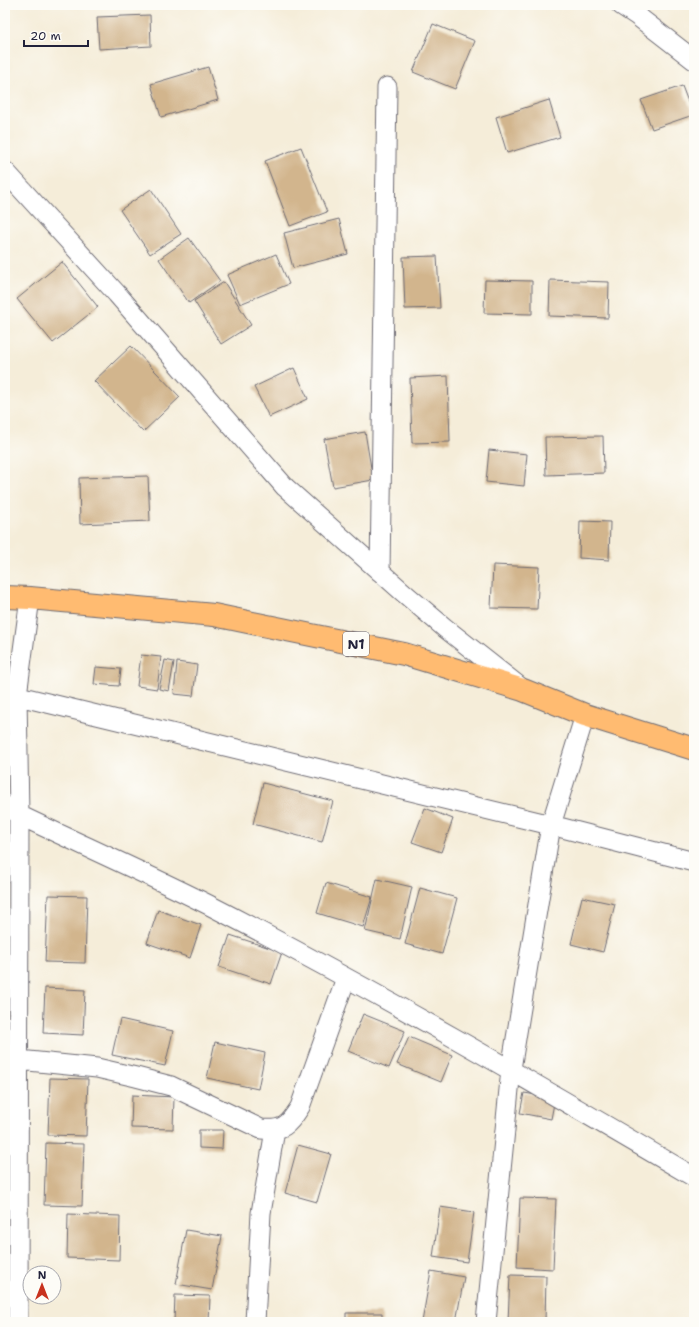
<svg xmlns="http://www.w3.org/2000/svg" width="699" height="1327" font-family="'Shantell Sans',sans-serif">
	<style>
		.building { fill: #d2b58d }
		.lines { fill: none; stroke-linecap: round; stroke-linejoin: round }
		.minor-casing { stroke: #6c6972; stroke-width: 21 }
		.primary-casing { stroke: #6c6972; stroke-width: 24 }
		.minor { stroke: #fff; stroke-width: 19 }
		.primary { stroke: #ffbb71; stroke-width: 22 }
		.labels { text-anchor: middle; stroke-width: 3; stroke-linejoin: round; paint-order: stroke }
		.shield { fill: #fdfcf7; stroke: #646373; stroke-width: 1 }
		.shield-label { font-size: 14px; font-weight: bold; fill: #22223b }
	</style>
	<rect width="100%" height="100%" fill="#fdfcf7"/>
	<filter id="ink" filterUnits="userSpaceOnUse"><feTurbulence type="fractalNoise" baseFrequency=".025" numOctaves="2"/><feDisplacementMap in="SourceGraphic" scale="8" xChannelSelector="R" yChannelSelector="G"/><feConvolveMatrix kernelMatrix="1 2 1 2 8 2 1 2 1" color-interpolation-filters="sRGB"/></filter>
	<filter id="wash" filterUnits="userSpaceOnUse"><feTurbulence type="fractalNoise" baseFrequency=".012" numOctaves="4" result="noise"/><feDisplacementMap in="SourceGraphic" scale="16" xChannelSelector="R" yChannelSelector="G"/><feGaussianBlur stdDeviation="0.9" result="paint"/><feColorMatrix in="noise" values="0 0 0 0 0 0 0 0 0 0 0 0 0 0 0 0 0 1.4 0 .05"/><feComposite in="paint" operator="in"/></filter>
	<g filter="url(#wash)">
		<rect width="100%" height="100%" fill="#f5edd9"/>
		<g id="blocks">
			<!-- building -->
			<path class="building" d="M150 15 151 46 99 49 97 17Z
				M433 24 475 41 455 89 413 72Z
				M208 67 218 100 161 117 151 84Z
				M682 86 693 115 652 129 641 100Z
				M549 100 560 137 507 153 496 117Z
				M301 147 327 212 290 226 265 161Z
				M151 189 181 234 150 254 120 210Z
				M339 219 348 254 293 268 284 233Z
				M189 238 220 281 189 303 159 259Z
				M276 254 289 284 240 304 227 275Z
				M437 256 440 308 405 309 403 257Z
				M62 262 98 307 53 343 17 299Z
				M485 280 532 281V314L484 313Z
				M550 280 609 282 608 318 549 316Z
				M224 282 251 325 221 344 194 301Z
				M131 346 180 397 143 432 94 381Z
				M294 368 308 399 269 417 254 387Z
				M448 376 450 442 412 443 410 378Z
				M365 432 373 480 333 487 324 439Z
				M603 436 604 473 546 475 545 437Z
				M489 450 527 454 524 486 486 482Z
				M148 476 150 521 80 524 79 478Z
				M580 521 610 522 609 560 579 558Z
				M493 565 539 567 537 609 491 608Z
				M141 655 161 657 157 689 137 686Z
				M165 660 174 662 169 691 159 689Z
				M177 662 197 665 193 696 174 694Z
				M96 667 121 669 119 686 94 684Z
				M263 783 333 801 322 842 253 824Z
				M425 808 453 819 441 852 412 842Z
				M377 879 412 887 400 939 365 931Z
				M326 883 372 897 363 927 317 913Z
				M420 888 457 898 442 954 405 944Z
				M48 895 87 896 85 963 45 962Z
				M582 897 615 904 603 952 571 944Z
				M158 910 201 925 190 958 147 943Z
				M230 935 282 952 271 984 219 967Z
				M45 988 85 990 83 1035 43 1033Z
				M363 1014 405 1031 389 1068 348 1051Z
				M120 1019 173 1031 165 1066 112 1055Z
				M409 1037 452 1055 441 1082 397 1064Z
				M215 1042 265 1053 258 1089 207 1078Z
				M50 1078 88 1079 86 1136 48 1135Z
				M524 1093 555 1098 551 1119 520 1113Z
				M132 1095 174 1097 173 1129 131 1128Z
				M199 1130H223L222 1149 199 1148Z
				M46 1143 84 1144 82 1206 44 1205Z
				M298 1145 331 1154 317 1202 285 1193Z
				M520 1198 556 1199 553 1269 517 1267Z
				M440 1207 474 1212 467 1262 433 1257Z
				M68 1214 120 1216 119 1260 67 1258Z
				M186 1230 222 1236 212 1290 176 1284Z
				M431 1271 464 1277 456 1322H422Z
				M510 1275 546 1276 545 1322H508Z
				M175 1295 210 1296 209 1322H174Z
				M346 1313H382V1322H346Z"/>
		</g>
	</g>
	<g filter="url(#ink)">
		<use href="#blocks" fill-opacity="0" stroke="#6c6972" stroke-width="1"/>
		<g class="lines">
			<!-- minor casing -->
			<g class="minor-casing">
				<path id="minor" d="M621 5 636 15 694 60
					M5 171 117 294 285 487 404 593 445 628 520 687
					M380 572 387 87
					M6 693 551 825 694 862
					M5 806 19 815C82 845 145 873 207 904 373 989 534 1083 694 1177
					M5 1062 19 1060 97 1068 136 1077 171 1086 261 1129C283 1131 288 1126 300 1107L346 978
					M18 1322 19 815 17 695 30 598
					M255 1322 261 1213 275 1130
					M486 1322 511 1069 551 825 585 715"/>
			</g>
			<!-- primary casing -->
			<g class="primary-casing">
				<path id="primary" d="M5 597 30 598 214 615 404 654 523 690 585 715 694 749"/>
			</g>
			<!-- minor -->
			<use href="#minor" class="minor"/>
			<!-- primary -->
			<use href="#primary" class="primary"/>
		</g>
	</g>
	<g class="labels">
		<!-- shield labels -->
		<rect class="shield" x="343" y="632" width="26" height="24" rx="3"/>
		<g class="shield-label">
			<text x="356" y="649">N1</text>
		</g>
	</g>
	<!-- margin -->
	<rect width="699" height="1327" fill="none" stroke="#fdfcf7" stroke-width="20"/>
	<!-- north arrow -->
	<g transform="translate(42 1285)"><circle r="19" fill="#fdfcf7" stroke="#a5a5ac"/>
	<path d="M0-3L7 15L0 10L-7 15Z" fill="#c8321e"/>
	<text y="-6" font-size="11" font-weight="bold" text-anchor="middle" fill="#22223b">N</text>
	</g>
	<!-- scale -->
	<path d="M24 40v6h64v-6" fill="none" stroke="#22223b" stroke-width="2"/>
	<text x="30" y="40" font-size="12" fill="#22223b" stroke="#fdfcf7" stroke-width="3" paint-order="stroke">20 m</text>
</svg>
